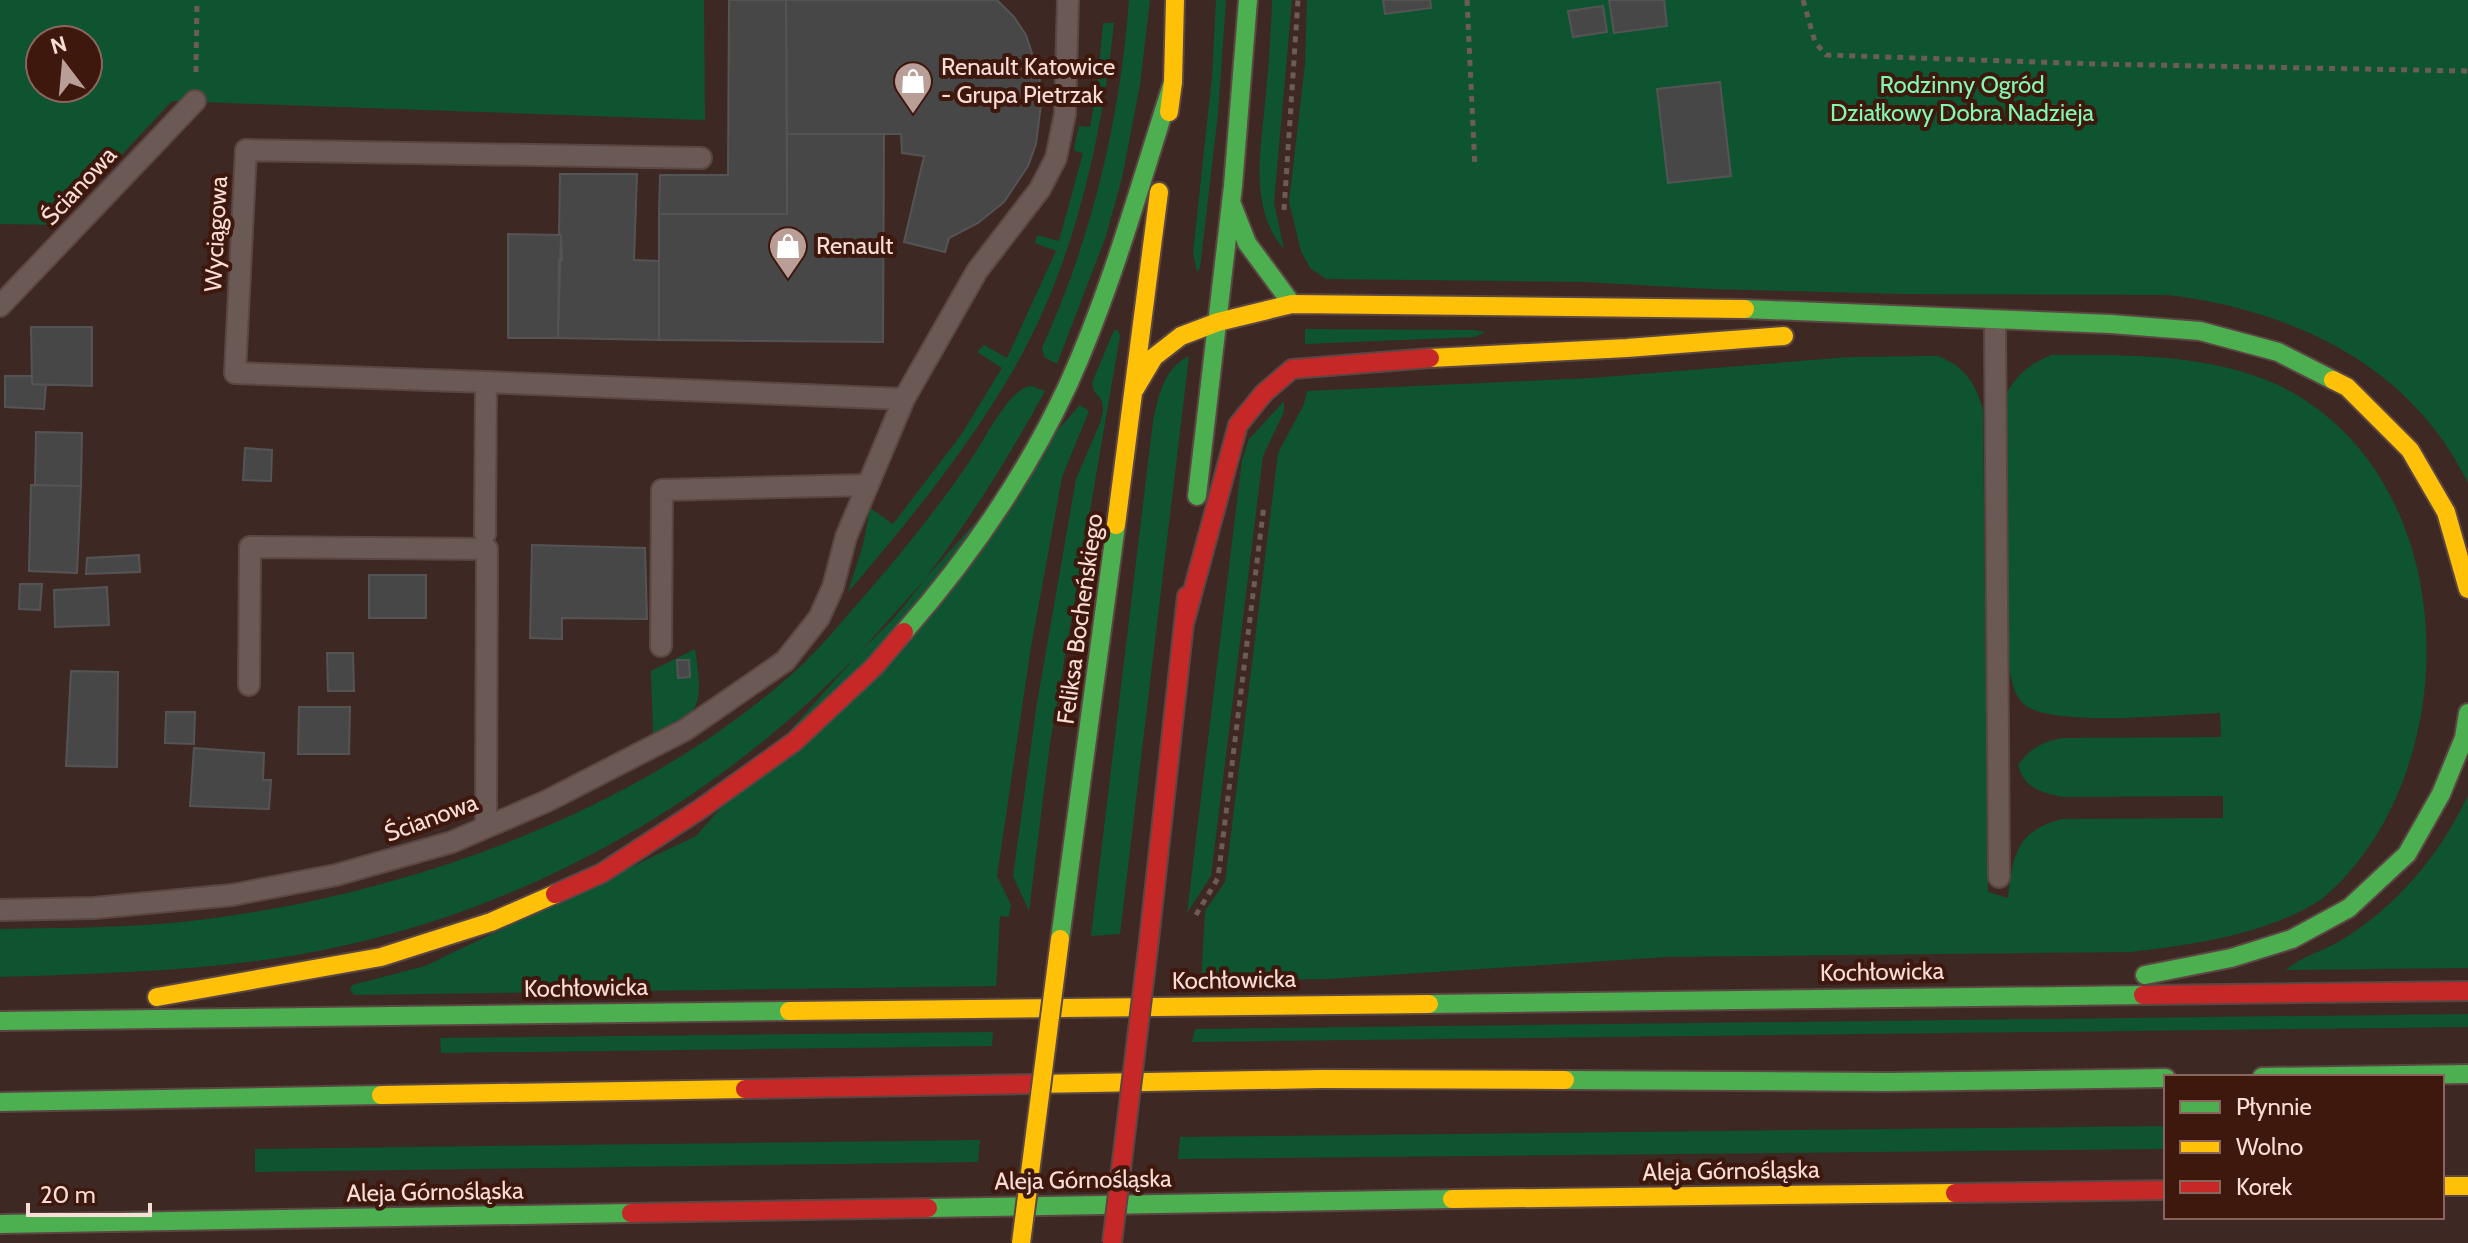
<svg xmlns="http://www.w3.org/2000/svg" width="2468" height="1243" font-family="Cabin,sans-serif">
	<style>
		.green { fill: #0e5431; fill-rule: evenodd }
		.building { fill: #474748; stroke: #555455; stroke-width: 2 }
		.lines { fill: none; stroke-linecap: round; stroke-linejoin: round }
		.lane-casing { stroke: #5b4643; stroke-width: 24 }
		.fast-casing { stroke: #5b4643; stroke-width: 22 }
		.slow-casing { stroke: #5b4643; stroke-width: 22 }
		.jam-casing { stroke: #5b4643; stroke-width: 22 }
		.path { stroke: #6b5c58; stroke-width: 5; stroke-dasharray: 6 6; stroke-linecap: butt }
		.lane { stroke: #6a5955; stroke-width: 20 }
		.fast { stroke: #4caf50; stroke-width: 18 }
		.slow { stroke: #ffc107; stroke-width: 18 }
		.jam { stroke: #c62828; stroke-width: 18 }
		.slow-bridge-casing { stroke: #5b4643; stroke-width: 22; stroke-linecap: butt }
		.jam-bridge-casing { stroke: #5b4643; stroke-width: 22; stroke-linecap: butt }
		.slow-bridge { stroke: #ffc107; stroke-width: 18 }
		.jam-bridge { stroke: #c62828; stroke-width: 18 }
		.labels { text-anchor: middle; stroke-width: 8; stroke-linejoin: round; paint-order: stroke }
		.poi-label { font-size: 24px; fill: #f9ddd6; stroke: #3e170d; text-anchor: start }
		.park-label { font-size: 24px; fill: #81f7b0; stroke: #3e170d }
		.street-label { font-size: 24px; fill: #f9ddd6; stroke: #3e170d }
	</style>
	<rect width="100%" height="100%" fill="#3e2823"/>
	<!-- green -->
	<path class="green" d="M0 0H704L705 120 172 101 56 225 0 224ZM40 40H88V88H40Z
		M1129 0H1150L1140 85 1122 178 1106 236 1057 364 1044 357 1042 348C1092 238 1120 120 1129 0Z
		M1216 0H1226L1218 114 1200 268 1197 272 1193 253 1212 77Z
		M1272 0H1292L1274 203 1284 249C1247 207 1262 144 1266 93 1269 62 1271 31 1272 0Z
		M1307 0H2468V483C2411 365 2293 310 2168 295L1903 294 1710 289 1586 282 1326 279 1310 268 1301 251 1289 202 1305 64Z
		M1103 23H1114C1102 136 1076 255 1021 356 974 441 911 519 848 592L863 545 870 508 893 524 961 435 1002 368 977 352 984 345 1007 358 1056 251 1035 243 1037 235 1059 241 1083 153 1075 151 1074 148 1079 126 1090 127 1097 89Z
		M1305 329 1473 330 1486 332 1475 337 1305 344Z
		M1114 330H1118L1120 336 1050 743 1029 911 1013 876 1037 703 1076 479 1100 423 1103 410 1102 401 1094 391 1092 383Z
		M2051 355C2126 355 2207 353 2278 385 2468 477 2468 776 2322 899 2266 935 2196 944 2131 952L1667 957 1327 979 1201 982 1205 911 1225 882 1278 453 1304 404 1307 391 1592 378 1850 357 1937 356C1964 365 1975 383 1983 409L1988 892 2008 898C2013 855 2016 831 2062 819L2223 818V796L2063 797C2040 792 2025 789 2018 765 2031 748 2043 741 2064 738L2221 737 2220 713C2178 714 2062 727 2028 707 2015 699 2012 683 2009 669L2002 401C2016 376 2024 367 2051 355Z
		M1189 356 1120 934 1091 936 1153 421C1159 395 1163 369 1189 356Z
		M1031 386 1045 391C1004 466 958 538 905 605 892 621 876 636 861 651 723 796 539 903 342 946 230 971 115 973 0 977V929C53 928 107 928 160 924 381 905 638 817 802 665 823 645 841 622 860 601 901 554 939 507 974 455 986 437 1010 388 1031 386Z
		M1284 401V412L1263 456 1211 876 1187 913 1242 460 1249 439Z
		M1080 405 1089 411 1062 477 1031 647 997 876 1011 905 1009 917 1000 916 996 986 354 995 350 989 352 985 425 966 696 836Z
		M695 649C702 698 706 716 653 735L651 671Z
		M2468 795V968L2286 970C2300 957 2323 951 2340 941 2396 907 2441 854 2468 795Z
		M2468 1014V1027L1192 1042 1195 1029Z
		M993 1032 992 1046 441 1053 440 1038Z
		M2166 1126V1149L1178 1159 1180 1137Z
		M980 1140 978 1162 255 1172V1149Z"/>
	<!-- building -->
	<path class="building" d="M729 0H786L787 214H659L660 175H728Z
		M786 0H997L1014 17 1026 35 1039 75 1042 96 1036 144 1028 166 1004 202 978 223 949 238 945 252 904 242 924 156 902 153 901 134H787Z
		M1383 0H1430L1431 8 1385 14Z
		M1609 0H1664L1667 26 1614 33Z
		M1603 6 1607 32 1573 37 1568 11Z
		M1720 82 1731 176 1668 183 1657 89Z
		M787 134H884L883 342 659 340V214H787Z
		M560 174H637L634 260 659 261V340L558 338 559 260H562L561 235H559Z
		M508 234 561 235 558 338H508Z
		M31 327H92V386L32 384Z
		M5 376H32V384L46 385 44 409 5 407Z
		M36 432 82 433 81 486 35 485Z
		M245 448 272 450 271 481 243 480Z
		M31 485 81 486 77 573 29 571Z
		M532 545 645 548 647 619 562 618V639L530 638Z
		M139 555 140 572 86 574 87 558Z
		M369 575H426V618H369Z
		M20 584H42L40 610 19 609Z
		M107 587 109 625 55 627 54 590Z
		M327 653H353L354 691H328Z
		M677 660H689L690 677 678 678Z
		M71 671 118 672 117 767 66 766Z
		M299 707H350L349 754H298Z
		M166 712H195L194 744 165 743Z
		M194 748 264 753 263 780H271L269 809 190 806Z"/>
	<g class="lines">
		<!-- lane casing -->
		<g class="lane-casing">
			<path id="lane" d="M0 306 195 101
				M1995 326 1999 877
				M486 382 904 399
				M485 534 486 382 235 373 246 150 701 158
				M661 646 662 490 868 485
				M249 685 250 547 487 549 486 826
				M0 910 94 908 232 895 336 875 452 842 547 801 685 730 785 661 819 618 833 587 846 537 904 399 977 271 1040 189 1056 158 1065 114 1068 0"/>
		</g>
		<!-- fast casing -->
		<g class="fast-casing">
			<path id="fast" d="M1231 202 1247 243 1292 304
				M1745 309 2111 324 2200 331 2278 352 2333 380
				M1197 496 1233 186 1248 0
				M904 632C969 558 1026 475 1068 385 1112 288 1140 184 1173 82
				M1060 939 1116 525
				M2145 975 2231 958 2292 939 2349 908 2407 854 2441 794 2464 738 2468 713
				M1429 1004 2143 995
				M0 1021 789 1011
				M2262 1077 2468 1074
				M1565 1080 1888 1082 2166 1078
				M0 1102 381 1095
				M928 1208 1452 1199
				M0 1224 631 1213"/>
		</g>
		<!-- slow casing -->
		<g class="slow-casing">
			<path id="slow" d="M1169 112 1173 82 1175 0
				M1430 358 1627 348 1784 336
				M2333 380 2347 387 2410 450 2446 512 2468 589
				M1135 389 1154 357 1181 336 1218 322 1292 304 1745 309
				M1116 525 1159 192
				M157 997 381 957 491 922 555 894
				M789 1011 1429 1004
				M1034 1084 1321 1079 1565 1080
				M381 1095 745 1089
				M2442 1186H2468
				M1452 1199 1955 1193"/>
		</g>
		<!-- jam casing -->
		<g class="jam-casing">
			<path id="jam" d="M1184 624 1238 425 1264 393 1292 369 1430 358
				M555 894 602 873 699 810 794 742 874 667 904 632
				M1149 940 1187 596
				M2143 995 2468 991
				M745 1089 1034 1084
				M1955 1193 2166 1190
				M631 1213 928 1208"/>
		</g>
		<!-- path -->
		<path class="path" d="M1467 0 1475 168
			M1803 0 1815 42 1826 55 2097 64 2468 71
			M196 72 197 0
			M1284 210 1298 0
			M1196 915 1218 878 1264 505"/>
		<!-- lane -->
		<use href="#lane" class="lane"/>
		<!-- fast -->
		<use href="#fast" class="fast"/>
		<!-- slow -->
		<use href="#slow" class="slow"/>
		<!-- jam -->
		<use href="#jam" class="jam"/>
		<!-- slow-bridge casing -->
		<g class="slow-bridge-casing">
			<path id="slow-bridge" d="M1021 1243 1060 939"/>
		</g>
		<!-- jam-bridge casing -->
		<g class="jam-bridge-casing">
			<path id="jam-bridge" d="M1112 1243 1149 940"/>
		</g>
		<!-- slow-bridge -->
		<use href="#slow-bridge" class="slow-bridge"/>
		<!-- jam-bridge -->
		<use href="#jam-bridge" class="jam-bridge"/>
	</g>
	<!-- icons -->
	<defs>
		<g id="shop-pin" transform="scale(2)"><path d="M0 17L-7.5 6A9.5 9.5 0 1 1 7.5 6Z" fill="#b89e97" stroke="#3e170d"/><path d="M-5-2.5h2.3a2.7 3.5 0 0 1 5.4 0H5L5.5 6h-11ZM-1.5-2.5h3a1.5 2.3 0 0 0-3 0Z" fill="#fff"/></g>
	</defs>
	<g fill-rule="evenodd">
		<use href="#shop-pin" x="913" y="81"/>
		<use href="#shop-pin" x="788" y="246"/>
	</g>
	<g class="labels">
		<!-- poi labels -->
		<g class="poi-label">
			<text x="941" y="75">Renault Katowice<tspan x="941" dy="28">- Grupa Pietrzak</tspan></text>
			<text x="816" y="254">Renault</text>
		</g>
		<!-- park labels -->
		<g class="park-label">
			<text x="1962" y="93">Rodzinny Ogród<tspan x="1962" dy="28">Działkowy Dobra Nadzieja</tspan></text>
		</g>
		<!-- street labels -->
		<g class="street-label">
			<text transform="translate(79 186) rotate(-47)" y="8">Ścianowa</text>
			<text transform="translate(216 234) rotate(-87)" y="8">Wyciągowa</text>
			<text transform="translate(1080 619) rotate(-82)" y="8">Feliksa Bocheńskiego</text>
			<text transform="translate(431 818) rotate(-20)" y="8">Ścianowa</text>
			<text transform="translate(1882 972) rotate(-1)" y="8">Kochłowicka</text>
			<text transform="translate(1234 980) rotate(-1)" y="8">Kochłowicka</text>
			<text transform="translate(586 988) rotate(-1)" y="8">Kochłowicka</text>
			<text transform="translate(1731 1171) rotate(-1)" y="8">Aleja Górnośląska</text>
			<text transform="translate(1083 1180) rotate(-1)" y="8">Aleja Górnośląska</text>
			<text transform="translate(435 1192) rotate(-1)" y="8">Aleja Górnośląska</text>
		</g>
	</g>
	<!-- legend -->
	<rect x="2164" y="1075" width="280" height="144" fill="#3e170d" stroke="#89665d" stroke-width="2"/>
	<rect x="2180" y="1101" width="40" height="12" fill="#4caf50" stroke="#89665d" stroke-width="2"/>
	<text x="2236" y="1115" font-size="24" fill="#f9ddd6">Płynnie</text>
	<rect x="2180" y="1141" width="40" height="12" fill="#ffc107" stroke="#89665d" stroke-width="2"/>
	<text x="2236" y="1155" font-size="24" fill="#f9ddd6">Wolno</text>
	<rect x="2180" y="1181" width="40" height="12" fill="#c62828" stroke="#89665d" stroke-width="2"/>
	<text x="2236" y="1195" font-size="24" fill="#f9ddd6">Korek</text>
	<!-- north arrow -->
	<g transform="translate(64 64) rotate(344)"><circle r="38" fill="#3e170d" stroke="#89665d" stroke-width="2"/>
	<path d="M0-6L14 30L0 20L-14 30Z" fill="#b89e97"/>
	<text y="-12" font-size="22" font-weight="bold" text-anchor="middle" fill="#f9ddd6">N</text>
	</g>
	<!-- scale -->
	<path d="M28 1203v12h122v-12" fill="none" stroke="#f9ddd6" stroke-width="4"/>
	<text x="40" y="1203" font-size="24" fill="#f9ddd6" stroke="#3e170d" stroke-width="6" paint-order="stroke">20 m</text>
</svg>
